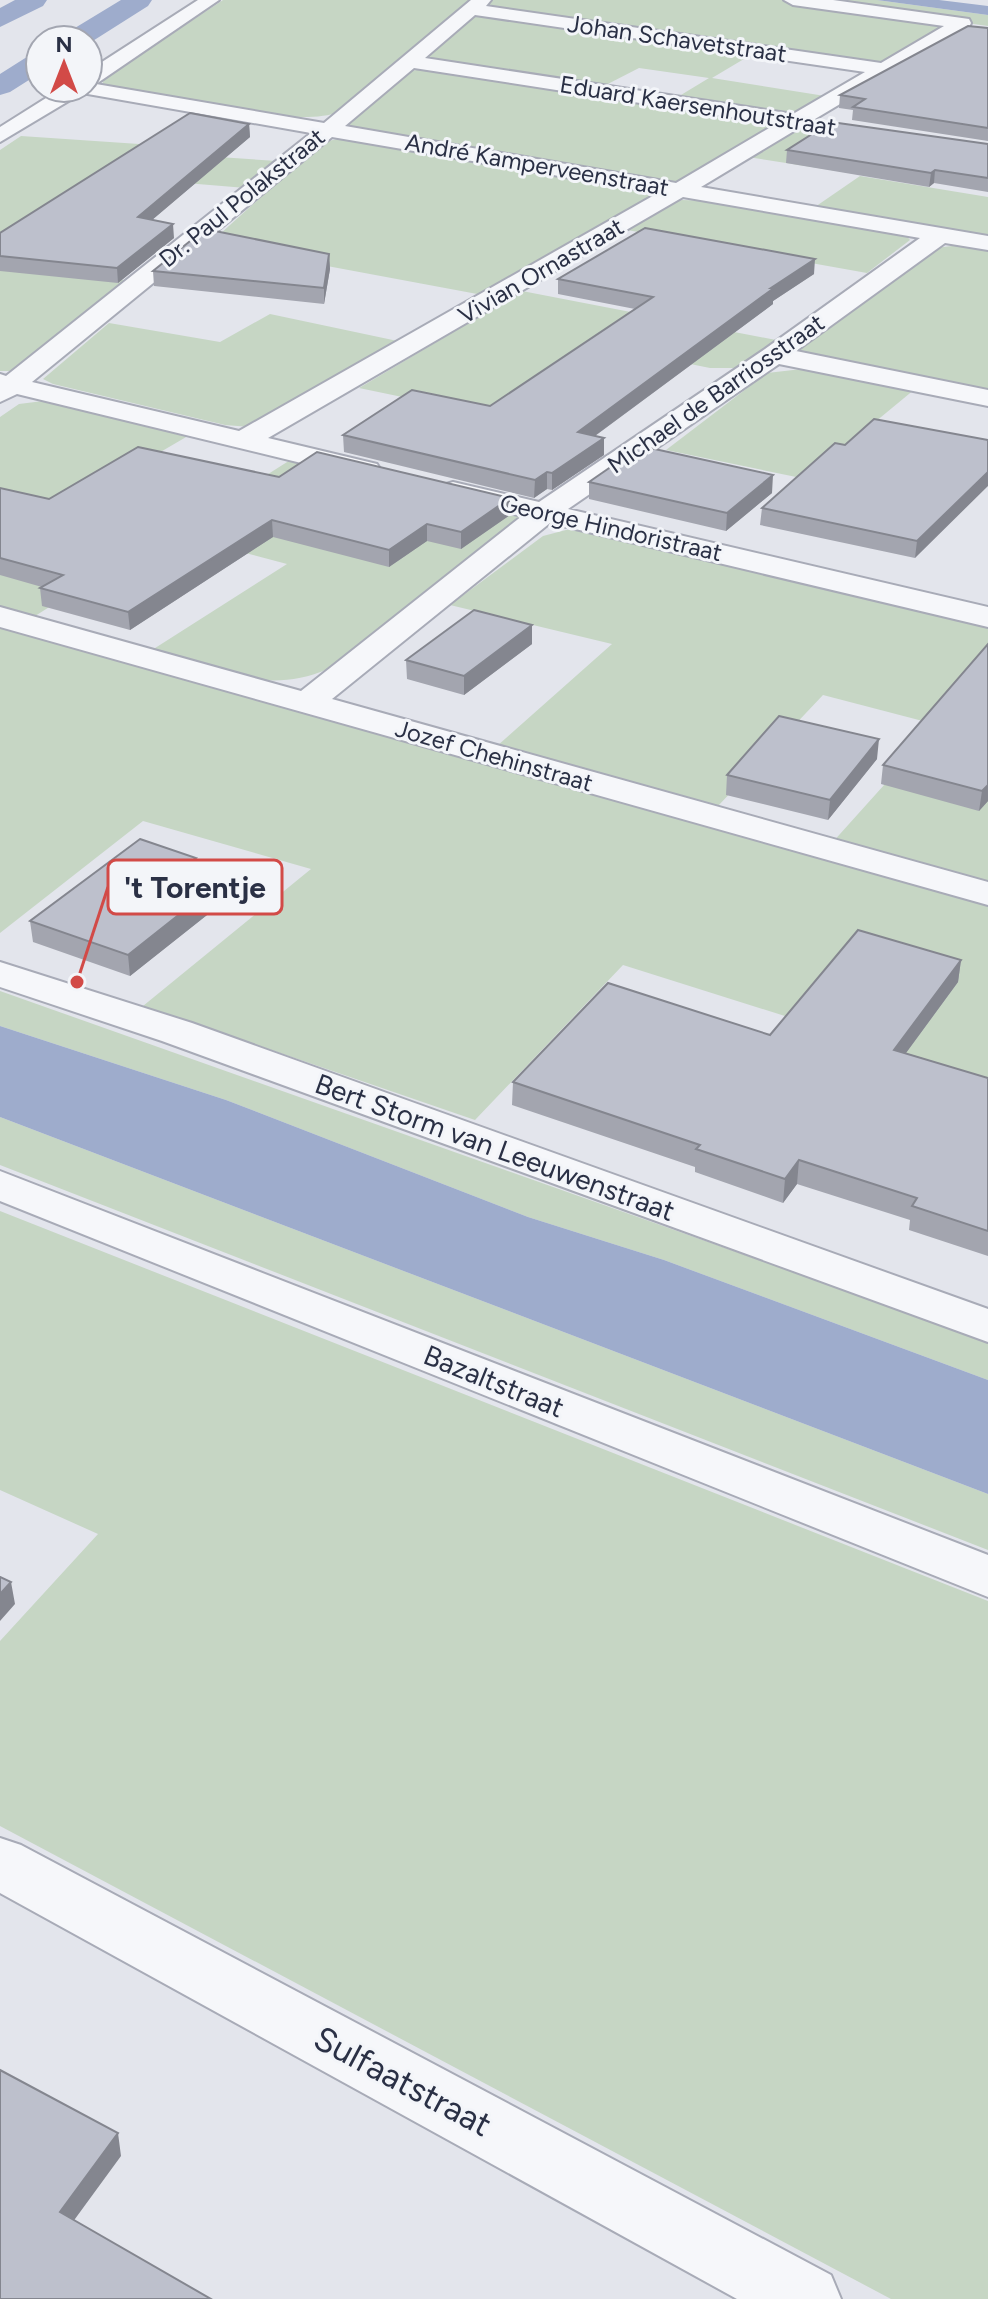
<svg xmlns="http://www.w3.org/2000/svg" width="988" height="2299" font-family="Figtree,sans-serif">
	<style>
		.green { fill: #c6d6c4 }
		.water { fill: #9eaccc }
		.lines { fill: none; stroke-linecap: round; stroke-linejoin: round }
		.canal { fill: #9eaccc; fill-rule: evenodd }
		.minor-casing { stroke: #a8abb7; stroke-width: 4 }
		.minor { fill: #f6f7fa; fill-rule: evenodd }
		.wall { fill: #a3a5af }
		.shaded-wall { fill: #84868f }
		.building { fill: #bdc0cc; stroke: #84868f; stroke-width: 2 }
		.labels { text-anchor: middle; stroke-width: 6; stroke-linejoin: round; paint-order: stroke }
		.far-street-label { font-size: 24px; fill: #2a3045; stroke: #f3f5f9 }
		.street-label { font-size: 28px; fill: #2a3045; stroke: #f3f5f9 }
		.near-street-label { font-size: 34px; fill: #2a3045; stroke: #f3f5f9 }
		.leader { fill: none; stroke: #d24a47; stroke-width: 3 }
		.callout-dot { fill: #d24a47; stroke: #f3f5f9; stroke-width: 3 }
		.callout { fill: #f3f5f9; stroke: #d24a47; stroke-width: 3 }
		.callout-label { font-size: 30px; text-anchor: middle; font-weight: bold; fill: #2a3045 }
	</style>
	<rect width="100%" height="100%" fill="#e3e5ec"/>
	<!-- green -->
	<path class="green" d="M223 0H475L339 112C294 130 155 95 102 85L104 79Z
		M488 0H784L927 20 945 26 886 61 860 63 490 10 485 3Z
		M802 0H877L988 15V26Z
		M491 15 754 53 712 78 825 96 798 112 785 114 676 98 709 78 639 68 600 88 428 59 425 55 471 17Z
		M430 68 767 119 779 125 678 186 359 130 347 125 349 119 404 72Z
		M809 128 831 130 869 176 748 157 795 130Z
		M21 136 139 144 144 152 277 161 246 188 101 176 0 255V150Z
		M344 138 639 188 655 193 656 198 488 296 209 244 322 142Z
		M860 176 988 197V238L812 209Z
		M682 200 712 201 905 234 910 240 867 273 627 230 671 203Z
		M960 245 988 247V394L806 356 800 350 805 343 935 248Z
		M0 268 134 281 24 371H0Z
		M522 291 776 340 740 368H710L596 345 489 415 359 388Z
		M270 314 407 343 250 427 225 425 53 384 43 379 109 323 220 342Z
		M802 369 915 389 806 479 666 450 767 373Z
		M51 400 193 433 68 506 167 532 32 618 0 609V417L19 404Z
		M295 457 517 513 522 523 517 535 328 669C266 696 214 669 152 650L287 564 173 534Z
		M590 529 988 620V888L831 844 938 725 823 695 718 806 497 746 612 644 450 605 543 536 566 530Z
		M0 622 988 904V1080L623 965 475 1120 143 1006 311 869 143 821 0 933Z
		M0 991 988 1341V1380L664 1260 528 1217 226 1100 0 1026Z
		M0 1117 988 1494V1550L0 1165Z
		M0 1211 988 1601V2299H891L0 1826V1641L98 1534 0 1490Z"/>
	<!-- water -->
	<path class="water" d="M877 0H939L988 6V15Z
		M0 1026 226 1100 528 1217 664 1260 988 1380V1494L0 1117Z"/>
	<g class="lines">
		<!-- canal -->
		<path class="canal" d="M15 0H47L43 6 0 27V8Z
			M121 0H152L148 6 88 44V40H61L65 34Z
			M40 53V73L10 92 0 95V74L30 55Z"/>
		<!-- minor casing -->
		<g class="minor-casing">
			<path id="minor" d="M198 0H219L96 84 324 123 471 0H491L486 6 881 63 944 26 793 5 784 0H833L969 19 971 23 969 27 815 119 818 123 815 127 799 128 701 187 988 236V250L945 243 796 351 988 390V406L779 364 568 509 988 607V627L550 523 332 699 988 882V905L0 627V607L301 691 522 516 443 497 438 491 443 485 453 482 539 502 765 349 920 238 683 197 268 438 377 464 381 470 377 476 367 479 17 394 0 402V374L6 376 311 133 82 93 0 142V127L62 88H88V71ZM475 15 865 72 793 114 425 58ZM414 68 776 124 676 183 345 126ZM332 137 658 193 239 431 32 382Z
				M0 962 192 1023 988 1309V1342L162 1041 0 987Z
				M0 1171 988 1555V1597L0 1201Z
				M0 1838 21 1845 831 2275 841 2299H737L0 1893Z"/>
		</g>
		<!-- minor -->
		<use href="#minor" class="minor"/>
	</g>
	<!-- wall -->
	<path class="wall" d="M988 28V141L852 120 853 110 839 108 840 95Z
		M249 124 250 137 152 220 174 238 118 283 0 271V233Z
		M988 144V192L934 183 929 187 786 163 787 150Z
		M329 254 330 269 324 304 154 286 153 271Z
		M814 274 773 301V304L595 436 604 455 552 490 547 489 534 498 344 452 343 435 490 406 635 309 558 294V279Z
		M988 440 915 558 760 525 762 508 845 445Z
		M279 477 510 498V515L461 549 427 541 389 567 273 537 130 630 42 606 40 588 42 587 0 575V488L49 499Z
		M589 482 772 493 726 531 589 499Z
		M532 625V644L464 695 407 679 406 660Z
		M988 644V801L979 811 881 784 883 765Z
		M877 759 828 820 726 795 727 775Z
		M197 865 231 896 130 976 33 942 30 921Z
		M961 960 958 982 906 1053 988 1078V1256L909 1230 910 1220 797 1184 783 1203 695 1172V1167L512 1105 513 1082 770 1035Z"/>
	<!-- shaded-wall -->
	<path class="shaded-wall" d="M249 124 250 137 139 231 138 217Z
		M935 170 934 183 929 187 931 173Z
		M173 224 174 238 118 283 117 268Z
		M329 254 330 269 324 304V288Z
		M815 259 814 274 773 301V304L577 449 578 432 771 288Z
		M604 438V455L552 490V473Z
		M547 472V489L534 498 535 480Z
		M988 472V486L915 558 917 541Z
		M773 475 772 493 726 531 727 513Z
		M510 498V515L461 549V532Z
		M272 520 273 537 130 630 128 612Z
		M427 524V541L389 567V550Z
		M532 625V644L464 695V676Z
		M879 739 877 759 828 820 830 800Z
		M988 785V801L979 811 982 791Z
		M229 875 231 896 130 976 128 955Z
		M961 960 958 982 892 1072 894 1050Z
		M799 1160 797 1184 783 1203 785 1179Z
		M11 1582 15 1604 0 1621V1594Z
		M118 2133 121 2156 64 2234 60 2212Z"/>
	<!-- building -->
	<path class="building" d="M968 26 988 28V128L853 107 865 99 840 95Z
		M190 113 249 124 138 217 173 224 117 268 0 256V233Z
		M831 122 988 144V178L935 170 931 173 787 150Z
		M645 228 815 259 771 288H774L578 432 604 438 552 473 547 472 535 480 343 435 412 390 490 406 653 297 558 279Z
		M205 229 329 254 324 288 153 271Z
		M874 419 988 440V472L917 541 762 508 835 443 845 445Z
		M641 446 773 475 727 513 589 482Z
		M138 447 279 477 317 452 510 498 461 532 427 524 389 550 272 520 128 612 40 588 63 575 0 558V488L49 499Z
		M474 610 532 625 464 676 406 660Z
		M988 644V785L982 791 883 765Z
		M779 716 879 739 830 800 727 775Z
		M140 839 196 858 189 863 229 875 128 955 30 921Z
		M858 930 961 960 894 1050 988 1078V1231L912 1206 917 1198 799 1160 785 1179 696 1149 700 1145 513 1082 608 983 770 1035Z
		M0 1577 11 1582 0 1594Z
		M0 2070 118 2133 60 2212 211 2299H0Z"/>
	<g class="labels">
		<!-- far-street labels -->
		<g class="far-street-label">
			<text transform="translate(677 39) rotate(8)" y="8">Johan Schavetstraat</text>
			<text transform="translate(698 106) rotate(9)" y="8">Eduard Kaersenhoutstraat</text>
			<text transform="translate(537 165) rotate(10)" y="8">André Kamperveenstraat</text>
			<text transform="translate(242 198) rotate(-39)" y="8">Dr. Paul Polakstraat</text>
			<text transform="translate(541 271) rotate(-30)" y="8">Vivian Ornastraat</text>
			<text transform="translate(716 394) rotate(-35)" y="8">Michael de Barriosstraat</text>
			<text transform="translate(611 528) rotate(13)" y="8">George Hindoristraat</text>
			<text transform="translate(494 756) rotate(16)" y="8">Jozef Chehinstraat</text>
		</g>
		<!-- street labels -->
		<g class="street-label">
			<text transform="translate(495 1147) rotate(20)" y="10">Bert Storm van Leeuwenstraat</text>
			<text transform="translate(494 1381) rotate(22)" y="10">Bazaltstraat</text>
		</g>
		<!-- near-street labels -->
		<g class="near-street-label">
			<text transform="translate(403 2081) rotate(28)" y="12">Sulfaatstraat</text>
		</g>
	</g>
	<!-- callouts -->
	<path class="leader" d="M77 982L108 887"/>
	<circle class="callout-dot" cx="77" cy="982" r="8"/>
	<rect class="callout" x="108" y="860" width="174" height="54" rx="8"/>
	<g class="callout-label">
		<text x="195" y="898">'t Torentje</text>
	</g>
	<!-- north arrow -->
	<g transform="translate(64 64)"><circle r="38" fill="#f3f5f9" stroke="#a3a6b1" stroke-width="2"/>
	<path d="M0-6L14 30L0 20L-14 30Z" fill="#d24a47"/>
	<text y="-12" font-size="22" font-weight="bold" text-anchor="middle" fill="#2a3045">N</text>
	</g>
</svg>
